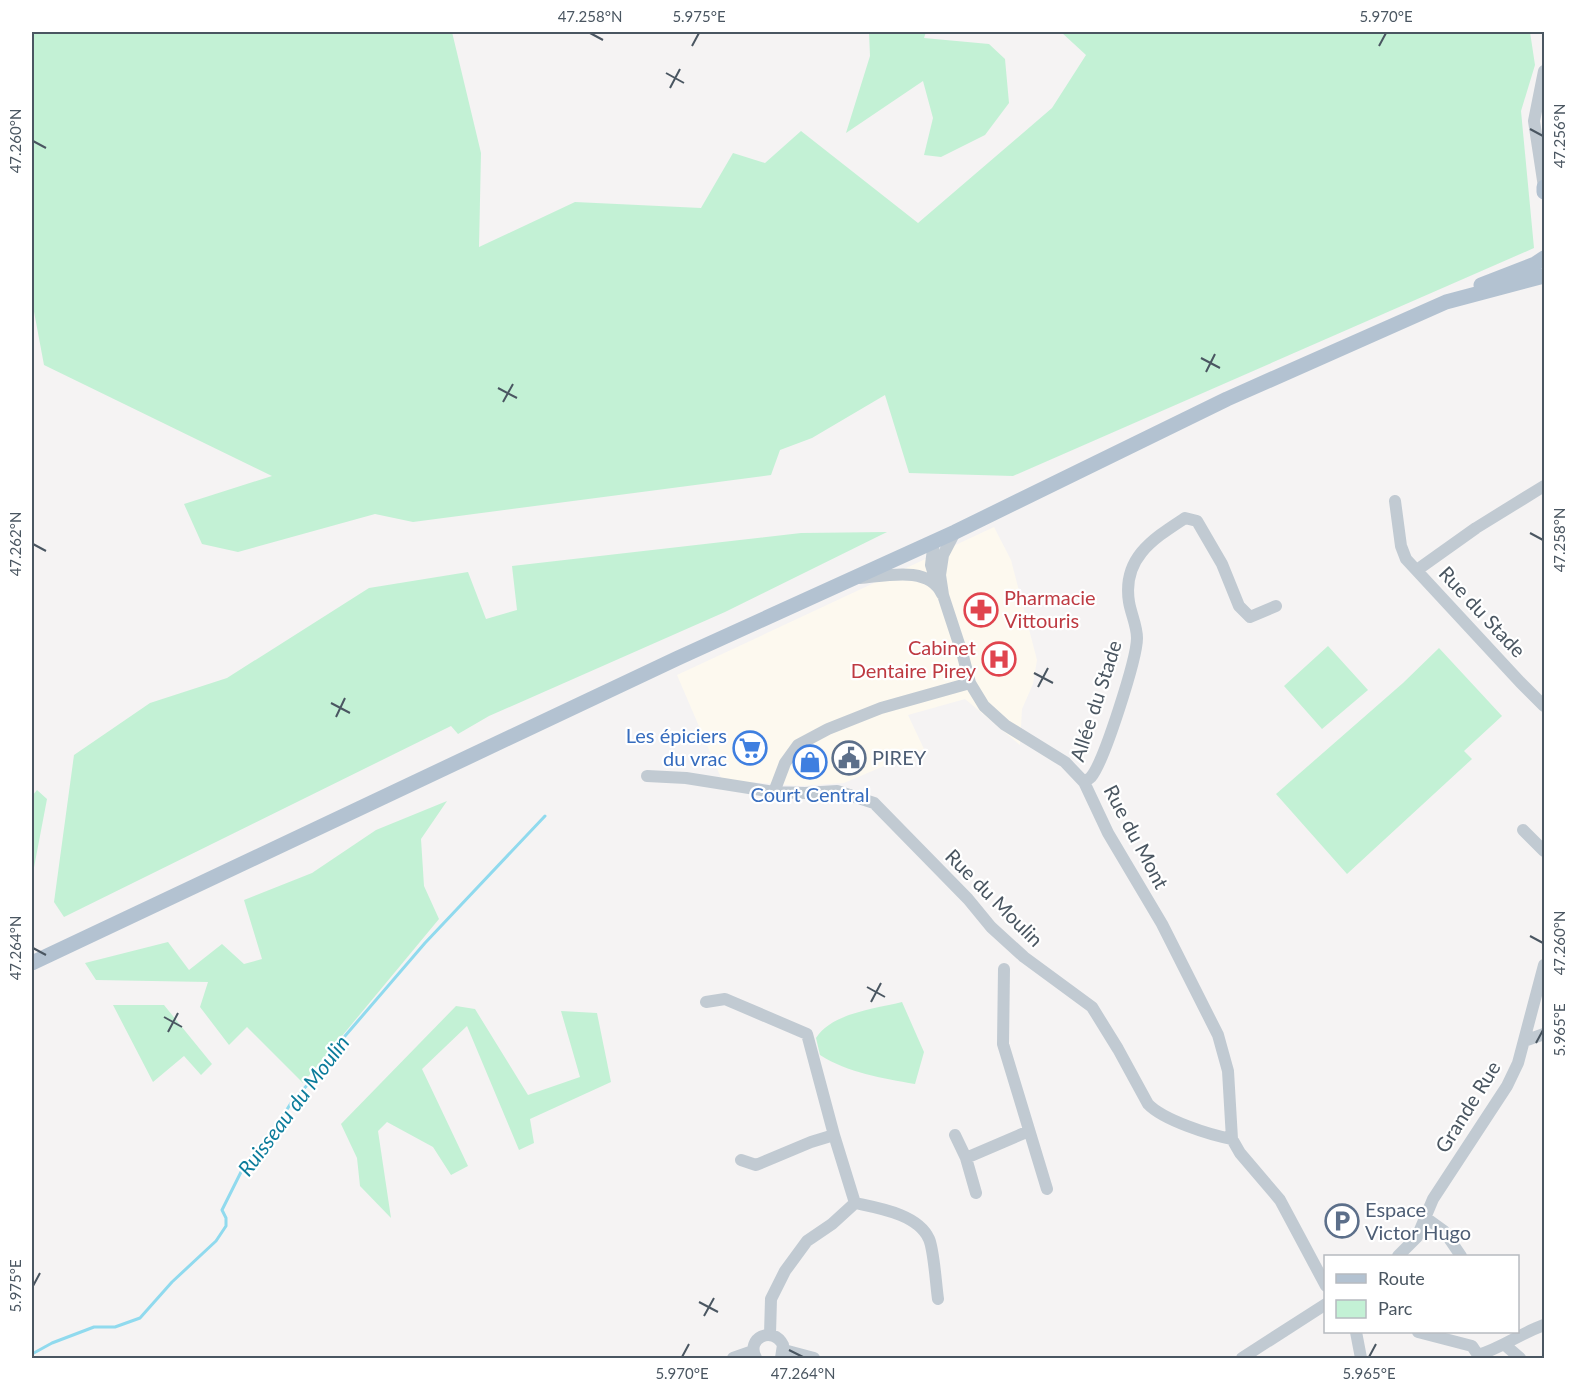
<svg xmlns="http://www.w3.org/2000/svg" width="1576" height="1390" font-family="Lato,sans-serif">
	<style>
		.commercial { fill: #fdf9ef }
		.green { fill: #c3f1d5 }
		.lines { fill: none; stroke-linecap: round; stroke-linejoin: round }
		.stream { stroke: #90daee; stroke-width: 3 }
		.minor { stroke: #c1cad2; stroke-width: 12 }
		.major { stroke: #b3c2d1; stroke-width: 15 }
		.ticks { fill: none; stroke: #4a5661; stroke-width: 2 }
		.labels { text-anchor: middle; stroke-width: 4.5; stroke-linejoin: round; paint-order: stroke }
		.health-label { font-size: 20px; fill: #be3a42; stroke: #fff; text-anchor: start }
		.street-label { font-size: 20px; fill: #4a5661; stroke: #fff }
		.shop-label { font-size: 20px; fill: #366cbe; stroke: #fff; text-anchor: end }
		.service-label { font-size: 20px; fill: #4e5e75; stroke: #fff; text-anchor: start }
		.water-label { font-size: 21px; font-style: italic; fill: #0c7c9b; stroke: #fff }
		.neatline { fill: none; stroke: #4a5661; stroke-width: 2 }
		.ticks-label { font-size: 15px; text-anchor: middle; fill: #4a5661 }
	</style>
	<rect width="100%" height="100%" fill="#f5f3f3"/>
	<!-- commercial -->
	<path class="commercial" d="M994 527 1011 560 1037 660 1033 684 1022 709 1020 745 965 699 908 715 924 749 844 783 800 786 722 780 677 675Z"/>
	<!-- green -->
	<path class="green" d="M32 32H452L481 153 479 247 575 202 701 208 733 153 765 163 801 131 918 223 1052 108 1086 55 1061 32H1530L1535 65 1521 111 1534 248 1013 476 909 473 885 395 812 438 780 450 771 475 413 522 375 514 238 552 202 544 184 504 272 476 44 365 32 301Z
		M869 32H926L924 38 989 44 1005 59 1009 103 985 135 941 157 924 155 933 118 923 81 846 133 870 56Z
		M887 532 725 612 489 716 458 734 451 726 64 917 54 902 74 755 150 703 227 678 369 588 468 572 486 619 517 610 512 566 801 533Z
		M1328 646 1368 690 1322 729 1284 686Z
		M1439 648 1502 716 1464 751 1472 759 1347 874 1276 794 1403 683Z
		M37 790 47 799 32 878V796Z
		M447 801 421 839 424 886 439 919 303 1083 247 1027 229 1045 200 1007 208 982 96 980 85 963 168 942 189 970 222 944 244 964 262 959 244 900 312 873 376 830Z
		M902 1002 924 1052 915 1084C882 1078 848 1073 820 1055L816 1038C832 1013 874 1009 902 1002Z
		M113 1005H164L212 1064 201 1075 184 1056 153 1082Z
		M456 1006 475 1009 528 1095 580 1077 561 1011 597 1013 611 1082 530 1119 534 1143 519 1150 467 1026 422 1069 468 1166 451 1175 433 1147 387 1122 378 1131 391 1218 360 1186 357 1158 341 1124Z"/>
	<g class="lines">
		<!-- stream -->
		<path class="stream" d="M32 1354 52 1343 94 1327H115L140 1318 172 1282 216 1241 226 1226V1218L222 1210 245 1164 269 1138 291 1103 327 1063 345 1036 425 943 545 816"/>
		<!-- minor -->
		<path class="minor" d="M1544 187 1534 121 1544 71
			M1395 501 1401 546 1406 559 1520 682 1544 706
			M955 532 943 555 940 575 943 595 963 656 970 683 984 706 1005 725 1065 762 1084 782 1108 833 1162 924 1218 1035 1228 1071 1232 1139 1240 1153 1280 1200 1326 1286
			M934 541 931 565 936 581
			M1417 570 1476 528 1544 486
			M860 578C885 576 929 565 942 594
			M647 776 686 778 774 792 805 793 837 791 874 803 968 899 991 927 1024 957 1092 1007 1118 1049 1148 1104C1163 1120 1210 1135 1232 1139
			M1084 782C1087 780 1089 779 1091 777 1104 762 1137 658 1137 638 1137 626 1131 614 1129 602 1122 558 1153 539 1185 518L1197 521 1222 564 1239 606 1250 617 1276 606
			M774 792 785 763 798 745 828 729 881 708 970 683
			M1523 830 1544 851
			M1004 969 1003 1044 1047 1189
			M706 1002 725 999 807 1034 834 1135 855 1203 832 1224 807 1241 785 1271 771 1299 770 1334
			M1524 1041 1544 1034
			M955 1135 966 1158
			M741 1160 756 1165 811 1142 834 1135
			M976 1193 966 1158 1029 1131
			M855 1203C878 1208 918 1214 929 1239 934 1250 936 1286 938 1299
			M1426 1218 1444 1231 1461 1256
			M1398 1256 1417 1237 1433 1199 1507 1086 1518 1063 1544 965
			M1356 1332 1361 1358
			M1418 1332 1472 1346 1478 1355C1502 1348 1521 1333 1544 1325
			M1505 1345 1520 1358
			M784 1350 814 1358
			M733 1358 753 1351
			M756 1358C745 1338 773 1325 783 1345L781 1358
			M1242 1358 1326 1304"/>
		<!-- major -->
		<path class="major" d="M1544 187V192
			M1481 285 1535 264 1544 258
			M32 963 678 658 955 532 1227 399 1446 302 1544 276"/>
	</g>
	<!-- ticks -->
	<path class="ticks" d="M590 33 603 40M692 46 699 33M1379 46 1386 33M666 73 684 83M670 88 680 69M1530 129 1543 136M33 141 46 148M1201 358 1220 368M1206 372 1215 354M498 388 517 398M503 402 513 384M1530 533 1543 540M33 544 46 551M1034 673 1053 683M1038 687 1048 668M331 703 350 713M336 717 345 698M1530 936 1543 943M33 948 46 955M867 987 885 997M871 1002 881 983M164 1017 182 1027M168 1032 178 1013M1536 1043 1543 1030M33 1286 40 1273M699 1302 718 1312M704 1316 714 1298M789 1350 803 1357M682 1357 689 1344M1369 1357 1376 1344"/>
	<!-- icons -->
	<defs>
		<g id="pharmacy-ring" transform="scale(1.725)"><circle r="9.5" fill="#fff" stroke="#e0444e" stroke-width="1.5"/><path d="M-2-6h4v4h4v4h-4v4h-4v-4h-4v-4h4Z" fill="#e0444e"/></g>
		<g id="hospital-ring" transform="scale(1.725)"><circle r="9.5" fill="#fff" stroke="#e0444e" stroke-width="1.5"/><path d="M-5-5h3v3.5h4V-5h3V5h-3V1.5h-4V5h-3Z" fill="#e0444e"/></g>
		<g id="supermarket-ring" transform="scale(1.725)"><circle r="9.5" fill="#fff" stroke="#3f7fe0" stroke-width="1.5"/><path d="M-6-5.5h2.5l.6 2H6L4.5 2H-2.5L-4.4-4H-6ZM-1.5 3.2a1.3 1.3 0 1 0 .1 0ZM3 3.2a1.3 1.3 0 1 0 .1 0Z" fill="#3f7fe0"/></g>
		<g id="civic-ring" transform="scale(1.725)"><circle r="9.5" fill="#fff" stroke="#5c6f8a" stroke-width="1.5"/><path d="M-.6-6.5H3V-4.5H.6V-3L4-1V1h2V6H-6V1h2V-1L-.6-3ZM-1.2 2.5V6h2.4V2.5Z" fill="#5c6f8a"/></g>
		<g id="shop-ring" transform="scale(1.725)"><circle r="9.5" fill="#fff" stroke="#3f7fe0" stroke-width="1.5"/><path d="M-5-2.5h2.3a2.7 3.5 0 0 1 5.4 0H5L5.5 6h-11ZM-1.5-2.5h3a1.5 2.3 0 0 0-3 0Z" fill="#3f7fe0"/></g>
		<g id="parking-ring" transform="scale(1.725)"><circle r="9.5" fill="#fff" stroke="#5c6f8a" stroke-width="1.5"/><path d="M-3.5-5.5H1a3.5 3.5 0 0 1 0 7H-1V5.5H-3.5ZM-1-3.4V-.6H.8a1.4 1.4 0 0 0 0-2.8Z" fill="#5c6f8a"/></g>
	</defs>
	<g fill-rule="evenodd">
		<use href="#pharmacy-ring" x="981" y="610"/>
		<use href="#hospital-ring" x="999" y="659"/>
		<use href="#supermarket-ring" x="750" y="748"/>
		<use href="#civic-ring" x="849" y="758"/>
		<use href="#shop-ring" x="810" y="762"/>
		<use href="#parking-ring" x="1342" y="1221"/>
	</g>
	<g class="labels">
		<!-- health labels -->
		<g class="health-label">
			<text x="1004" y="605">Pharmacie<tspan x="1004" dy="23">Vittouris</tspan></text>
			<text x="976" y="655" text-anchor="end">Cabinet<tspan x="976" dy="23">Dentaire Pirey</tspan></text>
		</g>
		<!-- street labels -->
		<g class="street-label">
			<text transform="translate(1482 612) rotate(47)" y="7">Rue du Stade</text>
			<text transform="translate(1096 701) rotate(-72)" y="7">Allée du Stade</text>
			<text transform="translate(1136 837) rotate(62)" y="7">Rue du Mont</text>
			<text transform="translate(994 898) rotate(45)" y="7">Rue du Moulin</text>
			<text transform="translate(1468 1107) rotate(-58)" y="7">Grande Rue</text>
		</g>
		<!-- shop labels -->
		<g class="shop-label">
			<text x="727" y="743">Les épiciers<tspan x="727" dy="23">du vrac</tspan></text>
			<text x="810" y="802" text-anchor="middle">Court Central</text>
		</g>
		<!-- service labels -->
		<g class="service-label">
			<text x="872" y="765">PIREY</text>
			<text x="1365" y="1217">Espace<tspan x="1365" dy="23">Victor Hugo</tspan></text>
		</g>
		<!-- water labels -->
		<g class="water-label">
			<text transform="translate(294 1106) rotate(-53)" y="7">Ruisseau du Moulin</text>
		</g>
	</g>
	<!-- border -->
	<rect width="1576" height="1390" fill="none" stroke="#ffffff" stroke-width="66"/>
	<!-- legend -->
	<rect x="1324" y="1255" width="195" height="78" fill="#ffffff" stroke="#b7bbc0" stroke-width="1.5"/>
	<rect x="1336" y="1274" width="30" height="9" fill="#b3c2d1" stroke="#b7bbc0" stroke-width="1.5"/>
	<text x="1378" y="1285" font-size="18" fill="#4a5661">Route</text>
	<rect x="1336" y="1300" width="30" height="18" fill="#c3f1d5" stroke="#b7bbc0" stroke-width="1.5"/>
	<text x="1378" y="1315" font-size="18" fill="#4a5661">Parc</text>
	<rect x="33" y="33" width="1510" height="1324" class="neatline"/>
	<g class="ticks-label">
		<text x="590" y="22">47.258°N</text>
		<text x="699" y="22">5.975°E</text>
		<text x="1386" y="22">5.970°E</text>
		<text transform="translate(1560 136) rotate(-90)" y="5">47.256°N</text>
		<text transform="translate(16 141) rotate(-90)" y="5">47.260°N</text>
		<text transform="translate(1560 540) rotate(-90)" y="5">47.258°N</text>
		<text transform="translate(16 544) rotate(-90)" y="5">47.262°N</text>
		<text transform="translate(1560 943) rotate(-90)" y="5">47.260°N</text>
		<text transform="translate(16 948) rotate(-90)" y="5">47.264°N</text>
		<text transform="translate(1560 1030) rotate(-90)" y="5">5.965°E</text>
		<text transform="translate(16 1286) rotate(-90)" y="5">5.975°E</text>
		<text x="682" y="1379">5.970°E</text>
		<text x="803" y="1379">47.264°N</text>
		<text x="1369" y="1379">5.965°E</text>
	</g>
</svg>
